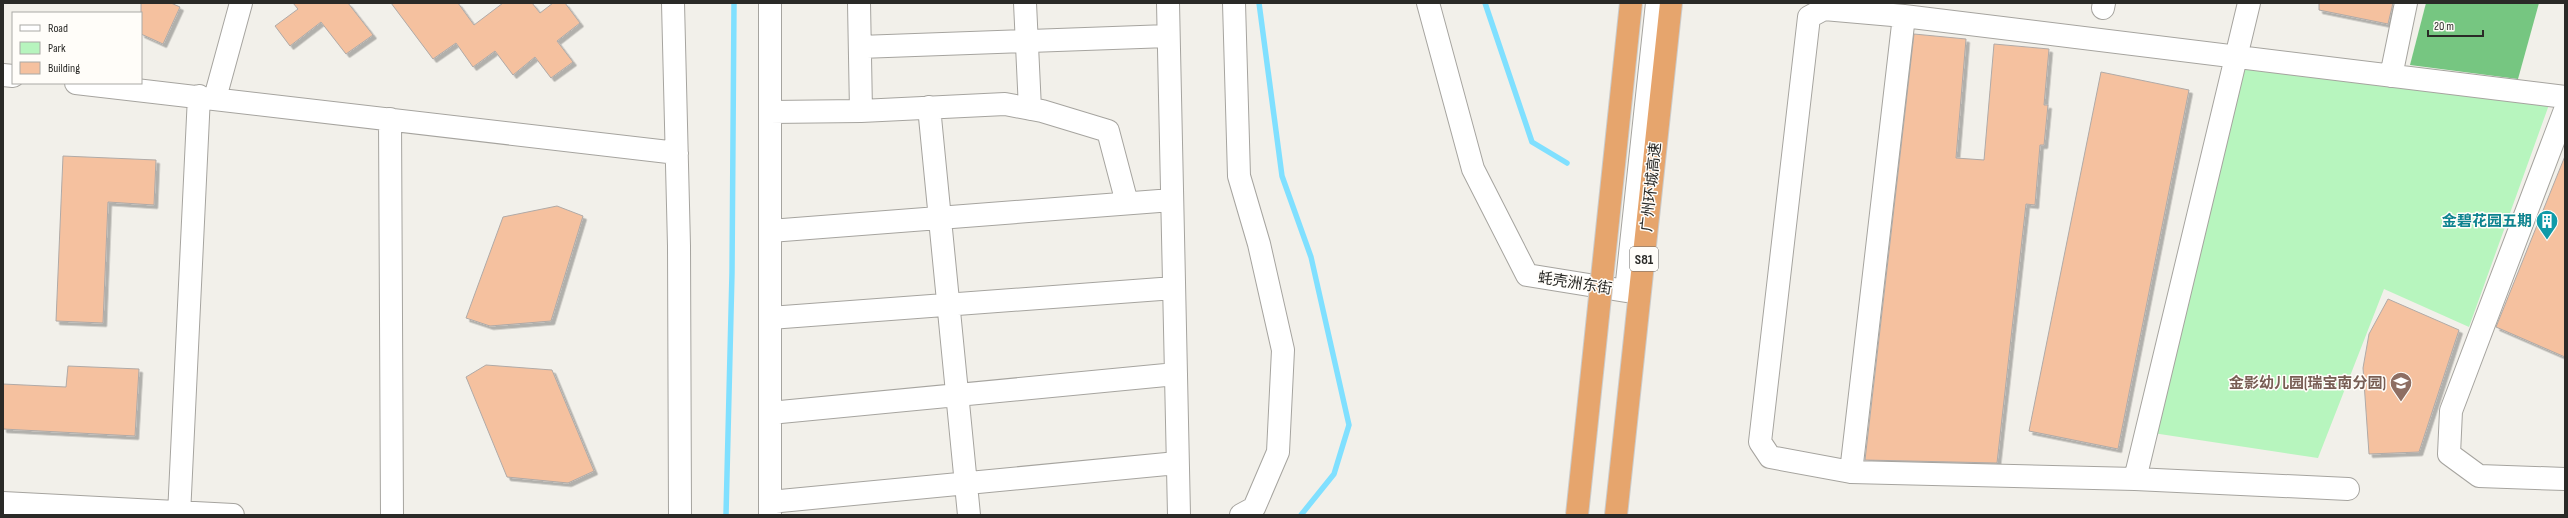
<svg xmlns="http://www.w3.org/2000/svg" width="2568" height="518" font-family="'Sofia Sans Condensed','Noto Sans SC',sans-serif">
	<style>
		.green { fill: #b7f5be }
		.forest { fill: #76c681 }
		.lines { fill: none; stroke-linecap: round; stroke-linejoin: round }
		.stream { stroke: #80e0ff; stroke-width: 5.5 }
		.building { fill: #f5c19f; stroke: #b0aaa7; filter: url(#shadow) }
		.minor-casing { stroke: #a6a49f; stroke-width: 24 }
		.highway-casing { stroke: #cccccb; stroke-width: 24 }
		.minor { stroke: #fff; stroke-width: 22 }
		.highway { stroke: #e6a56d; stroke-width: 22 }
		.highway-bridge-casing { stroke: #cccccb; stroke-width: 24; stroke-linecap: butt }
		.highway-bridge { stroke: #e6a56d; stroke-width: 22 }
		.labels { text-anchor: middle; stroke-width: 3; stroke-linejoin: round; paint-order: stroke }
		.shield { fill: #fffdf9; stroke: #6a6966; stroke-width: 1 }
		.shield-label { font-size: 14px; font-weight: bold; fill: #2a2a27 }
		.street-label { font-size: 15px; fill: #2a2a27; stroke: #fffdf9 }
		.culture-label { font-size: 15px; font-weight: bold; fill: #0d838f; stroke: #fffdf9; text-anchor: end }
		.education-label { font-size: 15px; font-weight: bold; fill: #785e54; stroke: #fffdf9; text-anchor: end }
	</style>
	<defs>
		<filter id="shadow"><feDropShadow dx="3.5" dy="3.5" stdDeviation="0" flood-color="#0004"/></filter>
	</defs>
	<rect width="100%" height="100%" fill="#f2f0ea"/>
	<!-- green -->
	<path class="green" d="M2242 65 2550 102 2469 327 2384 289 2318 458 2153 433Z"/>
	<!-- forest -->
	<path class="forest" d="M2426 3H2539L2518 79 2410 65Z"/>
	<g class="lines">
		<!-- stream -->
		<path class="stream" d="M1259 3 1282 176 1311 257 1349 425 1334 474 1301 515
			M1485 3 1532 142 1567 163
			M726 515 732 273 734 3"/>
	</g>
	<!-- building -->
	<path class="building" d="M141 3H171L180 7 163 44 141 34Z
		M293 3H348L373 35 346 54 321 22 290 46 275 26 298 9Z
		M391 3H458L474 25 503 3H532L540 13 553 3H565L580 23 557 41 573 62 551 78 535 57 513 75 495 51 473 67 456 43 433 59Z
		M2319 3H2393L2388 24 2319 10Z
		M1914 34 1966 39 1956 158 1984 160 1994 44 2049 49 2044 105H2048L2044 145H2040L2035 205 2026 204 1997 463 1865 460Z
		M2101 72 2189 90 2118 449 2029 431Z
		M63 156 156 160 154 205 108 202 103 323 56 321Z
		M2565 156V357L2496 327Z
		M557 206 583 216 551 321 490 326 466 318 503 217Z
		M2388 299 2459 330 2419 452 2369 454 2363 368 2369 334Z
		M486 365 552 370 594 471 568 483 507 477 466 377Z
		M68 366 139 369 135 436 3 429V384L66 387Z"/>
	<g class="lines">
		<!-- minor casing -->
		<g class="minor-casing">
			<path id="minor" d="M673 3 679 246 680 515
				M859 3 861 111
				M1025 3 1030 109
				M1168 3 1179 515
				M1234 3 1239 176 1259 244 1283 350 1278 452 1254 508 1241 515
				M1428 3 1473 169 1527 275 1626 291 1657 3
				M2103 8 2104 3
				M860 47 1168 36
				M3 75 13 76
				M2391 76 2406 3
				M76 83 677 153
				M215 98 241 3
				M929 107 969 515
				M2565 110 2451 411 2449 454 2479 476 2565 479
				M770 112 861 111 1005 104 1042 111 1108 131 1127 203
				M390 119 392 515
				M770 231 1172 200
				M770 318 1174 288
				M770 413 1176 374
				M1851 472 1904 16
				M2135 479 2249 3
				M2348 489 2135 479 1851 472 1770 457 1760 442 1809 17 1824 9 1904 16 2565 97
				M770 502 1177 463
				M3 503 233 515
				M179 515 199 96
				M770 515V3"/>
		</g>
		<!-- highway casing -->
		<g class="highway-casing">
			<path id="highway" d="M1616 515 1671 3"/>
		</g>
		<!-- minor -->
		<use href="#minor" class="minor"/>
		<!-- highway -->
		<use href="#highway" class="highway"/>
		<!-- highway-bridge casing -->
		<g class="highway-bridge-casing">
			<path id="highway-bridge" d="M1577 515 1631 3"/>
		</g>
		<!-- highway-bridge -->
		<use href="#highway-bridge" class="highway-bridge"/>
	</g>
	<!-- icons -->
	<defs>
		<g id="building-pin" transform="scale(1.15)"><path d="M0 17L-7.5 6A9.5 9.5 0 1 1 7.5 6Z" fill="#0f9aa8" stroke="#fffdf9"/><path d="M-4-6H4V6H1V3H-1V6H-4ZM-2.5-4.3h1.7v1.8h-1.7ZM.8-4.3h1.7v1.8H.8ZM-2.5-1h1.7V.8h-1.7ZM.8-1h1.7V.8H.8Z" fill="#fff"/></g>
		<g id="school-pin" transform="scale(1.15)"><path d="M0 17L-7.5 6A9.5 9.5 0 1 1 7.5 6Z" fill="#8d6e63" stroke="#fffdf9"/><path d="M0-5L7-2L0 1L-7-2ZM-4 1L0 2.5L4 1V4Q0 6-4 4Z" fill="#fff"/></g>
	</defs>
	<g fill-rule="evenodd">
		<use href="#building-pin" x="2547" y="221"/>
		<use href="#school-pin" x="2401" y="383"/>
	</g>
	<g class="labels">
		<!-- shield labels -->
		<rect class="shield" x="1630" y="247" width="28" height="24" rx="3"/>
		<g class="shield-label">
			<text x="1644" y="264">S81</text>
		</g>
		<!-- street labels -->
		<g class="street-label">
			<text transform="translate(1651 187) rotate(-84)" y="5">广州环城高速</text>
			<text transform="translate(1575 283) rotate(9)" y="5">蚝壳洲东街</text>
		</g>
		<!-- culture labels -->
		<g class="culture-label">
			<text x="2532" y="226">金碧花园五期</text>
		</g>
		<!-- education labels -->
		<g class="education-label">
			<text x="2386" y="388">金影幼儿园(瑞宝南分园)</text>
		</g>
	</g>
	<!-- border -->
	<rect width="2568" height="518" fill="none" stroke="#2a2a27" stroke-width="8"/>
	<!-- legend -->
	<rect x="12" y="12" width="130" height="72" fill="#fffdf9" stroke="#aaa9a5"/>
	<rect x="20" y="25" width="20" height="6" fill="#ffffff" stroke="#aaa9a5"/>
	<text x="48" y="32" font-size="12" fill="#2a2a27">Road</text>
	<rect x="20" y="42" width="20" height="12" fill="#b7f5be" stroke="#aaa9a5"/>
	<text x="48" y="52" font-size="12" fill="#2a2a27">Park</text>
	<rect x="20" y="62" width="20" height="12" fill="#f5c19f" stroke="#aaa9a5"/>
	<text x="48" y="72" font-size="12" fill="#2a2a27">Building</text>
	<!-- scale -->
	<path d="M2428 30v6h55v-6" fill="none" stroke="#2a2a27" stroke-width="2"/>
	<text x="2434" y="30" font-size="12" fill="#2a2a27" stroke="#fffdf9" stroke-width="3" paint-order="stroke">20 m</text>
</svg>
